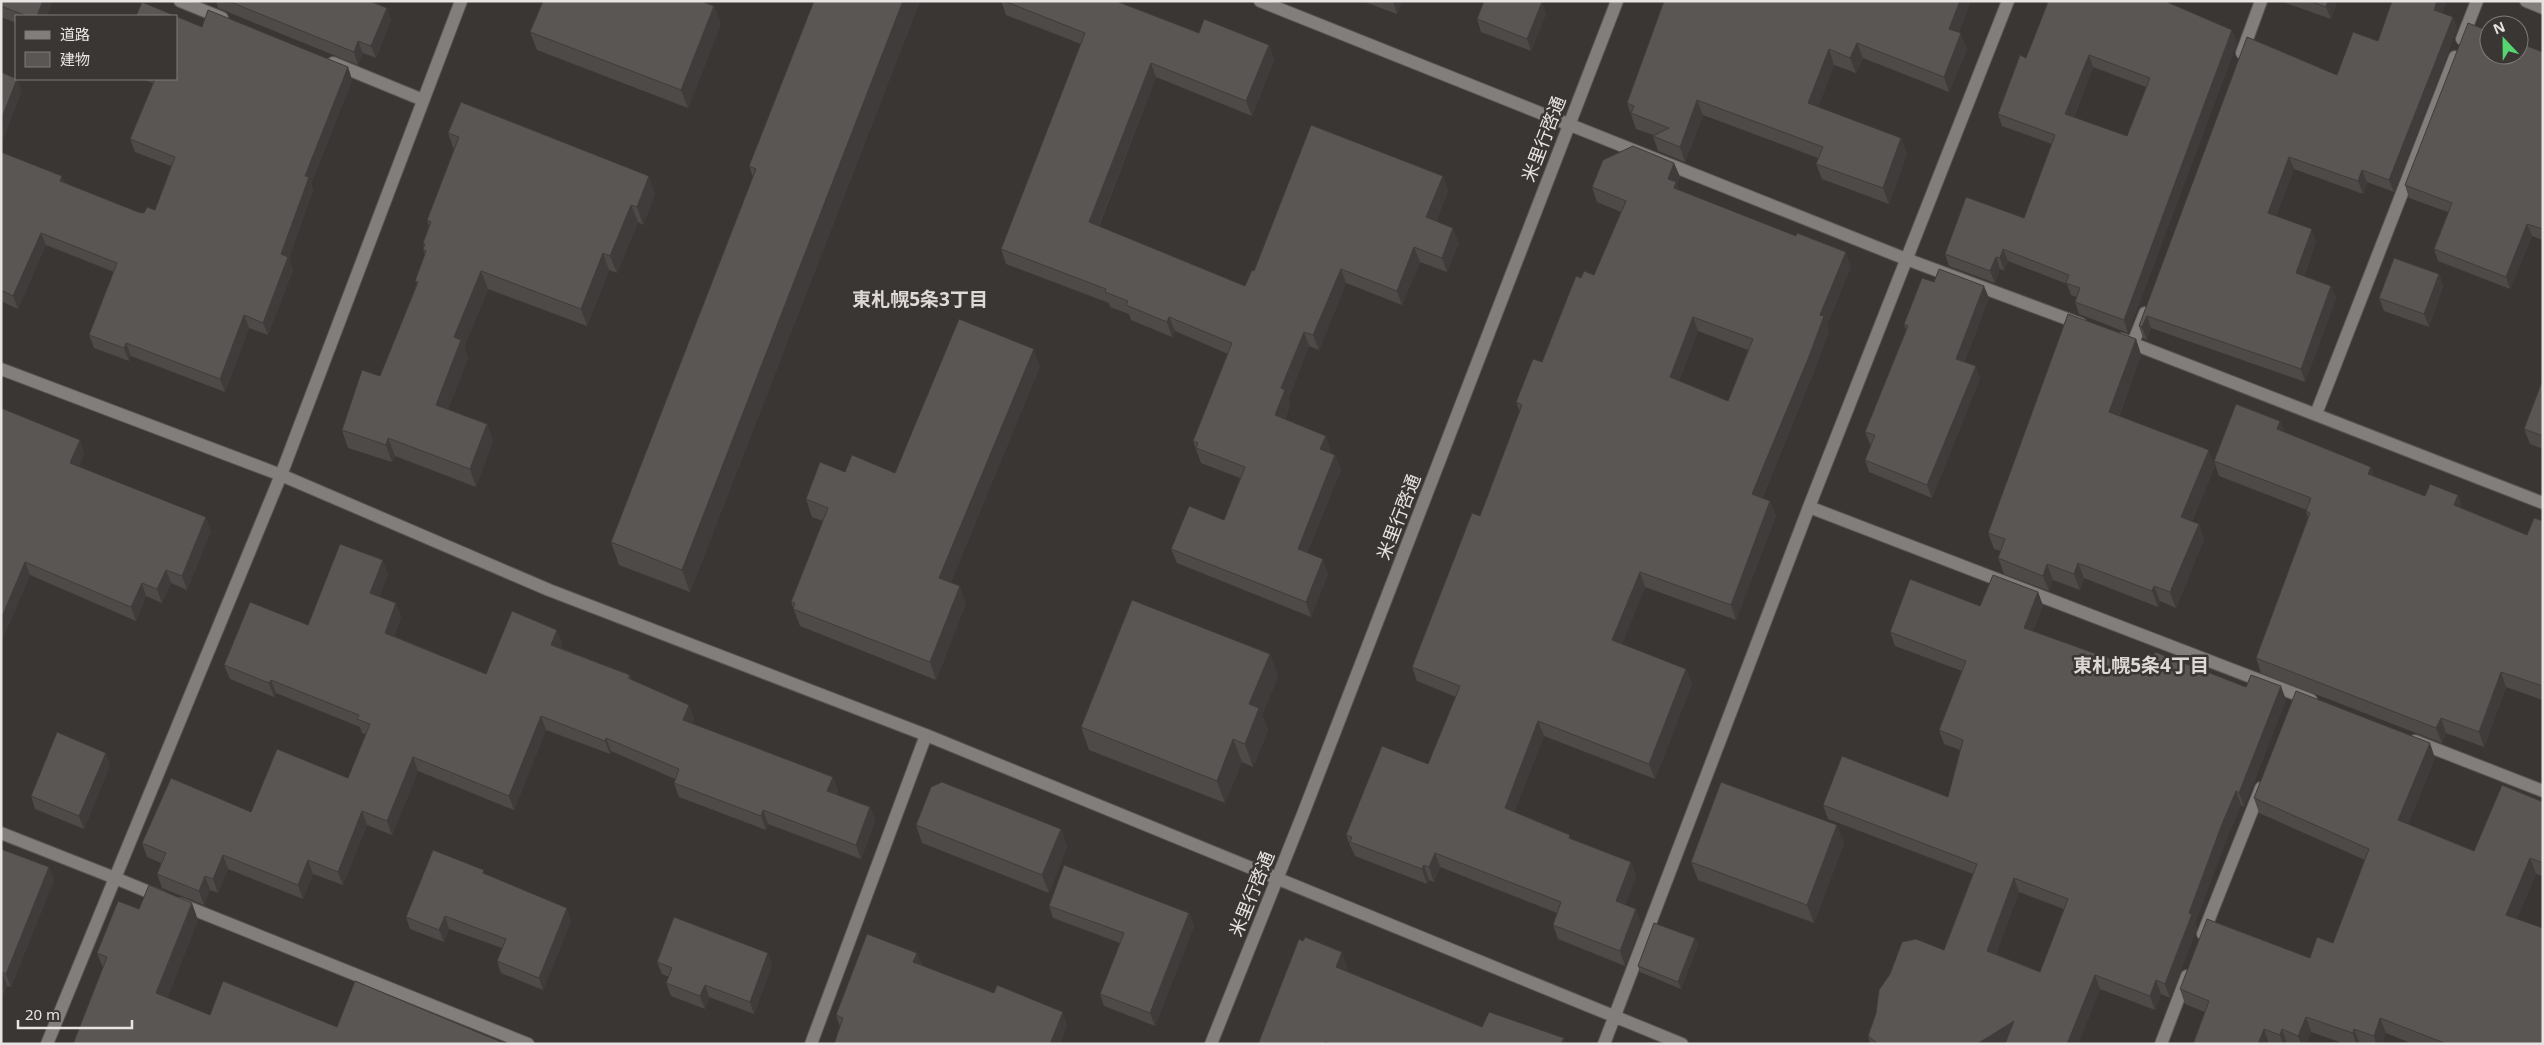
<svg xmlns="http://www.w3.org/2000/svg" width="2544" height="1045" font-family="'Noto Sans','Noto Sans JP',sans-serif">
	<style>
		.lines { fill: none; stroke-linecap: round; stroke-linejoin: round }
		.minor-casing { stroke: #585553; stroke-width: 14 }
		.minor { stroke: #827e7b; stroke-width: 12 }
		.wall { fill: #4d4a48; fill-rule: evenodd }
		.shaded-wall { fill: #3f3c3b }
		.building { fill: #5a5654; stroke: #3f3c3b; fill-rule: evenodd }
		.labels { text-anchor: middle; stroke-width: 5; stroke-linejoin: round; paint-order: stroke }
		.street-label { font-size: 18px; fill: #e7e5e3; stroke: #3a3633 }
		.neighbourhood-label { font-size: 19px; font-weight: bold; fill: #ded9d6; stroke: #3a3633 }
	</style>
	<rect width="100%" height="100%" fill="#3a3633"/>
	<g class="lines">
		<!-- minor casing -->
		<g class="minor-casing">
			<path id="minor" d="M180 1 222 18
				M1260 1 1906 259 2081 324
				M2526 1 2543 8
				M2462 39 2477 1
				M2242 53 2261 1
				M333 63 423 100
				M2121 339 2543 503
				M2133 343 2145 313
				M1 369 281 475 549 590 926 735 1682 1044
				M2316 414 2455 57
				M1809 507 2311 700
				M2415 741 2543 791
				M1 833 115 878 281 475 461 1
				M180 904 528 1044
				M2203 934 2261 788
				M47 1044 115 878 161 897
				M811 1044 926 735
				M1211 1044 1303 814 1617 1
				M1604 1044 1809 507 2008 1
				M2161 1044 2187 976"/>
		</g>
		<!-- minor -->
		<use href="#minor" class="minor"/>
	</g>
	<!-- wall -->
	<path class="wall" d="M1 1 47 16H16V23L1 17Z
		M216 1H374L373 2 391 20 376 58 363 53 358 65 218 8Z
		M814 1H920L690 592 619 565 611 542 753 177 749 166Z
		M1001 1H1116L1199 33 1269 45 1274 60 1252 116 1156 77 1099 226 1245 286 1254 271 1443 176 1448 191 1436 221 1459 243 1447 272 1420 262 1402 305 1346 283 1319 350 1309 346 1288 399 1290 405 1285 419 1331 451 1330 453 1335 455 1341 470 1307 553 1328 574 1311 617 1177 563 1171 549 1224 520 1240 478 1201 463 1193 441 1228 354 1175 331 1172 337 1131 320 1129 314 1110 307 1109 303 1006 264 1001 249 1081 44 1006 15Z
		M1362 1H1402L1397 14Z
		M1664 1 1959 33 1967 49 1949 92 1863 58 1856 73 1834 65 1818 107 1901 138 1907 154 1889 204 1822 179 1816 164 1818 158 1703 115 1685 162 1658 151 1653 136 1654 135 1636 129 1627 103Z
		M2046 1 2232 30 2237 43 2128 333 2079 314 2075 302 2077 297 2071 295 2067 284 2008 261 2004 271 2000 269 1995 283 1949 266 1945 254 2024 218 2052 144 2002 126 1998 114 2026 58 2047 5ZM2093 67 2146 87 2127 136 2074 117Z
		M2280 1H2337L2331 19Z
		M2392 1H2446L2442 13 2453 17 2457 29 2394 192 2367 182 2363 194 2294 169 2276 216 2316 241 2304 276 2331 286 2336 298 2305 382 2151 328 2147 340 2143 338 2139 326 2247 37 2337 75 2378 41Z
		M1542 2 1546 14 1531 51 1481 32 1477 19Z
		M714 6 721 24 688 108 537 50 530 32Z
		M202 27 348 67 352 80 311 184 313 190 289 258 293 270 268 335 249 328 225 392 131 356 129 361 94 348 89 335 114 272 46 245 18 309 3 302 1 306V152L65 183 138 212 144 213 155 210 171 166 135 152 130 139 153 83 142 79H176Z
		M2543 52V240L2532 236 2510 289 2438 261 2434 249 2448 212 2409 198 2405 185Z
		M448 133 655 194 643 225 638 222 617 273 609 270 587 326 488 289 464 347 468 358 448 409 487 424 493 441 476 487 395 456 392 462 348 448 342 430 380 376 417 284 415 281 425 255 423 249 424 246 423 243 429 226 427 220 454 150Z
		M1674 163 1680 177 1677 184 1679 190 1851 267 1827 325 1829 331 1813 374 1762 498 1770 501 1776 516 1736 620 1645 587 1622 644 1686 669 1692 684 1655 779 1544 736 1514 812 1572 839 1631 862 1636 877 1625 905 1636 909 1641 924 1625 966 1558 939 1553 925 1557 913 1440 867 1434 882 1429 880 1427 884 1355 856 1353 851 1352 850 1346 835 1428 764 1456 697 1417 681 1412 667 1480 516 1520 412 1516 402 1542 362 1581 278 1594 275 1621 212 1597 202 1592 187ZM1698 331 1748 350 1728 401 1679 381Z
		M2439 274 2443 286 2429 327 2384 311 2379 298Z
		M1934 282 1989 298 1964 362 1980 378 1932 498 1869 472 1865 460 1871 445 1870 444 1865 432 1906 330 1904 324Z
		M2136 339 2141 355 2119 416 2215 466 2192 521 2199 524 2204 539 2176 608 2160 601 2158 607 2084 578 2080 590 2053 580 2049 591 2004 574 1998 558 2001 551 1994 549 1988 533Z
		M1040 366 951 582 966 603 936 680 800 626 791 602 823 521 812 517 806 499 845 472 895 473Z
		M2543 379V449L2530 444 2524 429Z
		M1 408 80 440 84 454 79 466 211 531 187 590 171 583 162 603 146 596 136 621 30 575 1 643Z
		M2280 421 2284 432 2374 477 2425 496 2458 495 2462 508 2527 535 2543 521V700L2506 687 2484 747 2446 733 2442 743 2261 673 2256 658 2308 518 2306 511 2307 510 2219 476 2214 461Z
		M388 574 379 597 396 603 401 617 394 636 486 674 557 630 562 644 561 648 630 675 631 680 689 705 694 719 692 723 833 777 838 791 836 795 870 807 875 821 861 859 768 824 766 830 679 797 674 783 675 779 611 751 610 754 546 730 514 810 418 771 392 835 367 825 343 885 313 874 303 899 228 869 218 893 210 890 204 905 162 888 157 874 161 863 147 857 142 843 251 812 348 778 366 734 362 733 360 727 276 693 274 697 230 679 224 665 308 625Z
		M2038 592 2043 606 2033 631 2147 672 2246 687 2286 700 2244 807 2241 805 2227 838 2195 923 2197 928 2170 998 2161 994 2155 1010 2100 989 2078 1044H1870L1868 1036 1944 950 1973 874 1828 819 1823 805 1948 797 1960 750 1944 744 1939 730 1962 671 1895 646 1890 632 1980 606ZM2019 892 2064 909 2040 972 1996 954Z
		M1270 654 1278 677 1262 715 1268 730 1253 767 1242 762 1225 803 1089 750 1081 727Z
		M2435 758 2408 824 2474 851 2543 802V876L2536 874 2517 918 2543 1044H2413L2386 1033 2382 1044H2345L2311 1032 2306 1044H2193L2205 1012 2185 1004 2180 989 2310 958 2333 943 2365 860 2259 813 2254 798Z
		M110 765 84 829 35 809 31 796Z
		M916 825 1061 829 1067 847 1049 893 922 843Z
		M1837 825 1844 843 1814 923 1698 880 1691 862Z
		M1 849 49 867 54 880 11 987 7 986 1 999Z
		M486 874 571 921 543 990 501 973 497 961 502 948 449 929 444 942 410 929 406 917Z
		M1049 906 1189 913 1194 926 1155 1026 1104 1006 1100 994 1120 943 1053 918Z
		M139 909 198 920 167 998 210 1015 337 1027 73 1044 103 968 97 953Z
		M1695 938 1698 945 1681 989 1640 972 1638 966Z
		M917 953 922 965 1067 1025 1060 1044H834L840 1027 836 1015Z
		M657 962 772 965 754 1014 709 997 705 1009 671 996 666 983 669 977 662 974Z"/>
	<!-- shaded-wall -->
	<path class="shaded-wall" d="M43 1H53L47 16H37Z
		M903 1H920L690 592 682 570Z
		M1393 1H1402L1397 14 1393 2Z
		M1960 1H1971L1955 44 1949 29Z
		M2328 1H2337L2331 19 2326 7Z
		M2437 1H2446L2439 22 2434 10Z
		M1542 2 1546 14 1531 51 1527 39Z
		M714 6 721 24 688 108 681 90Z
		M387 8 391 20 376 58 371 46Z
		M2453 17 2457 29 2394 192 2389 180Z
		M2232 30 2237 43 2128 333 2124 320Z
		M1961 33 1967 49 1949 92 1944 77Z
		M358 41 363 53 358 65 354 52Z
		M1857 43 1863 58 1856 73 1850 58Z
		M1269 45 1274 60 1252 116 1246 101Z
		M1829 49 1834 65 1814 119 1808 103Z
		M2089 55 2093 67 2070 126 2065 114Z
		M1151 63 1156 77 1094 237 1089 222Z
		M348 67 352 80 311 184 313 190 289 258 293 270 268 335 263 323 281 254 305 176Z
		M17 79 22 91 1 145V120Z
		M1697 100 1703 115 1685 162 1680 147Z
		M1901 138 1907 154 1889 204 1883 188Z
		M2289 157 2294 169 2273 225 2268 213Z
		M1674 163 1680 177 1677 184 1682 197 1675 190 1668 179Z
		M2362 170 2367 182 2363 194 2358 181Z
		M62 176 67 189 60 181Z
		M649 176 655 194 643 225 637 207Z
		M1443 176 1448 191 1431 232 1426 217Z
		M631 205 638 222 617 273 610 256Z
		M2527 224 2532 236 2510 289 2506 277Z
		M1453 228 1459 243 1447 272 1442 258Z
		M2312 229 2316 241 2300 286 2296 273Z
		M41 233 46 245 18 309 13 296Z
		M1414 247 1420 262 1402 305 1397 291Z
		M2003 249 2008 261 2004 271 2000 258Z
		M1846 252 1851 267 1827 325 1829 331 1813 374 1757 509 1752 494 1820 315Z
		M603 253 609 270 587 326 581 309Z
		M1996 257 2000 269 1995 283 1990 271Z
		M1341 269 1346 283 1319 350 1313 335Z
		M481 271 488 289 464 347 468 358 443 422 436 405 454 337Z
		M2439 274 2443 286 2429 327 2424 314Z
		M1984 286 1989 298 1960 371 1956 359Z
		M2331 286 2336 298 2305 382 2301 369Z
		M1 297 3 302 1 306Z
		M244 315 249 328 225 392 220 379Z
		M2147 316 2151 328 2147 340 2142 327Z
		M1169 317 1175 331 1172 337 1167 322Z
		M1693 317 1698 331 1675 392 1670 377Z
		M1304 332 1309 346 1288 398 1290 405 1280 430 1275 415 1281 388Z
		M2136 339 2141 355 2114 428 2109 412Z
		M126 343 131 356 129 361 124 348Z
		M1034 349 1040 366 946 595 939 578Z
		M1976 366 1980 378 1932 498 1927 485Z
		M2280 421 2285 436 2277 429Z
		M487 424 493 441 476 487 470 469Z
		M1326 436 1331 451 1326 464 1320 449Z
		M388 438 395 456 392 462 386 445Z
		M80 440 84 454 75 476 70 463Z
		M2209 450 2215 466 2187 532 2181 517Z
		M1335 455 1341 470 1303 564 1298 549Z
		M2371 467 2376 482 2368 474Z
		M2458 495 2463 510 2454 505Z
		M1770 501 1776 516 1736 620 1731 605Z
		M206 517 211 531 187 590 182 576Z
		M2199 524 2204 539 2176 608 2170 592Z
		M1323 559 1328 574 1311 617 1306 602Z
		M383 560 388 574 375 607 370 593Z
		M25 562 30 575 1 643V619Z
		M2078 563 2084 578 2080 590 2074 574Z
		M2047 564 2053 580 2049 591 2043 576Z
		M166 570 171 583 162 603 157 589Z
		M1640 572 1645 587 1618 655 1612 640Z
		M142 583 146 596 136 621 131 607Z
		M960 586 966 603 936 680 930 662Z
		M2154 586 2160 601 2158 607 2152 591Z
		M2038 592 2043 606 2029 642 2024 628Z
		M396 603 401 617 390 646 385 633Z
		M557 630 562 644 556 659 551 645Z
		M1270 654 1278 677 1262 715 1268 730 1253 767 1245 744 1249 704Z
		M1686 669 1692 684 1655 779 1649 764Z
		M2501 672 2506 687 2484 747 2479 732Z
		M271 680 276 693 274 697 269 683Z
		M2281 686 2286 700 2244 807 2239 793Z
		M689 705 694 719 688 734 683 720Z
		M541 716 546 730 514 810 509 796Z
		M2441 718 2446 733 2442 743 2436 728Z
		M1538 721 1544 736 1510 822 1505 808Z
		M606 738 611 751 610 754 605 741Z
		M1233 739 1242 762 1225 803 1217 781Z
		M2430 743 2435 758 2404 835 2398 820Z
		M106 753 110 765 84 829 79 816Z
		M413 757 418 771 392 835 387 821Z
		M833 777 838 791 832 805 827 791Z
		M2236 791 2241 805 2227 838 2195 923 2197 928 2170 998 2165 984 2189 913 2222 824Z
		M870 807 875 821 861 859 856 845Z
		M763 810 768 824 766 830 761 816Z
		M362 811 367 825 343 885 338 872Z
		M1837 825 1844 843 1814 923 1807 905Z
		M1061 829 1067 847 1049 893 1042 875Z
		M1435 853 1440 867 1434 882 1429 867Z
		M223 855 228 869 218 893 213 879Z
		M2530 858 2536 874 2512 930 2506 915Z
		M308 860 313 874 303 899 298 885Z
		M1631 862 1636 877 1621 916 1616 901Z
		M1424 865 1429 880 1427 884 1422 869Z
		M49 867 54 880 11 987 6 974Z
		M205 876 210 890 204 905 199 891Z
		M2014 878 2019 892 1992 965 1987 951Z
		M192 903 198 920 162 1010 156 993Z
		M567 908 571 921 543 990 539 978Z
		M1636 909 1641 924 1625 966 1620 951Z
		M1189 913 1194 926 1155 1026 1150 1013Z
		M445 916 449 929 444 942 439 930Z
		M1695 938 1698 945 1681 989 1678 982Z
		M1342 952 1348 969 1342 984 1336 967Z
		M768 953 772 965 754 1014 750 1002Z
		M917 953 922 965 913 962Z
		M2 972 7 986 1 999V974Z
		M2095 975 2100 989 2078 1044H2067Z
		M2156 980 2161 994 2155 1010 2150 996Z
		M705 985 709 997 705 1009 700 996Z
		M1063 1012 1067 1025 1060 1044H1050Z
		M2306 1017 2311 1032 2306 1044H2301L2298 1036Z
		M2380 1018 2386 1033 2382 1044H2376L2374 1036Z
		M2014 1021 2005 1044H1977Z
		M2264 1029 2269 1044H2258Z
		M2282 1029 2287 1044H2283L2280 1035Z
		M2354 1029 2360 1044H2356L2353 1033Z
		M1564 1038 1566 1044H1561Z"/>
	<!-- building -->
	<path class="building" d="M1 1H43L37 16H27L1 6Z
		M228 1H370L387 8 371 46 358 41 354 52Z
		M543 1H701L714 6 681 90 530 32Z
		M814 1H903L682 570 611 542 756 169 749 166Z
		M1004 1H1116L1199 33 1204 19 1269 45 1246 101 1151 63 1089 222 1245 286 1252 270 1254 271 1311 125 1443 176 1426 217 1453 228 1442 258 1414 247 1397 291 1341 269 1313 335 1304 332 1281 388 1285 390 1275 415 1326 436 1320 449 1335 455 1298 549 1323 559 1306 602 1171 549 1189 506 1224 520 1245 467 1196 448 1198 443 1193 441 1232 343 1169 317 1167 322 1126 305 1128 301 1105 292 1106 289 1001 249 1085 33Z
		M1484 1H1540L1542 2 1527 39 1477 19Z
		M1664 1H1960L1949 29 1961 33 1944 77 1857 43 1850 58 1829 49 1808 103 1901 138 1883 188 1816 164 1823 147 1697 100 1680 147 1653 136 1669 128 1631 113 1634 106 1627 103Z
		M2165 1 2232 30 2124 320 2075 302 2080 288 2066 283 2069 275 2003 249 2000 258 1996 257 1990 271 1945 254 1966 197 2024 218 2055 135 1998 114 2020 55 2026 58 2048 2 2046 1ZM2089 55 2150 78 2127 136 2065 114Z
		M2310 1H2328L2326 7Z
		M2392 1H2437L2434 10 2453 17 2389 180 2362 170 2358 181 2289 157 2268 213 2312 229 2296 273 2331 286 2301 369 2147 316 2142 327 2139 326 2247 37 2337 75 2353 32 2378 41Z
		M142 2 202 27 208 10 348 67 305 176 309 177 281 254 288 257 263 323 244 315 220 379 126 343 124 348 89 335 117 263 41 233 13 296 1 290V152L62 176 60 181 138 212 144 213 147 207 155 210 175 157 130 139 155 79H176V16H136Z
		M2468 23 2489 31V55H2519V43L2543 52V229L2527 224 2506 277 2434 249 2452 203 2405 185Z
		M1 72 17 79 1 120Z
		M461 102 649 176 637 207 631 205 610 256 603 253 581 309 481 271 454 337 461 340 436 405 487 424 470 469 388 438 386 445 342 430 362 370 380 376 418 282 415 281 426 251 423 249 425 244 423 243 431 222 427 220 459 137 448 133Z
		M1633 146 1674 163 1668 179 1676 182 1674 188 1796 236 1797 233 1846 252 1820 315 1824 316 1808 359 1752 494 1770 501 1731 605 1640 572 1612 640 1686 669 1649 764 1538 721 1505 808 1570 835 1569 838 1631 862 1616 901 1636 909 1620 951 1553 925 1561 902 1435 853 1429 867 1424 865 1422 869 1350 842 1352 837 1346 835 1382 746 1428 764 1460 686 1412 667 1472 513 1480 516 1522 405 1516 402 1533 359 1542 362 1576 276 1581 278 1584 271 1594 275 1626 201 1592 187 1603 160ZM1693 317 1753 339 1728 401 1670 377Z
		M2394 258 2439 274 2424 314 2379 298Z
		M1939 269 1984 286 1956 359 1976 366 1927 485 1865 460 1875 435 1865 432 1908 326 1904 324 1922 278 1934 282Z
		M2068 314 2136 339 2109 412 2209 450 2181 517 2199 524 2170 592 2154 586 2152 591 2078 563 2074 574 2047 564 2043 576 1998 558 2005 539 1988 533Z
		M959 319 1034 349 939 578 960 586 930 662 793 609 795 603 791 602 828 508 806 499 820 462 845 472 852 455 895 473Z
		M2543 379V436L2524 429Z
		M2236 404 2280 421 2277 429 2371 467 2368 474 2425 496 2430 484 2458 495 2454 505 2527 535 2534 518 2543 521V686L2501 672 2479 732 2441 718 2436 728 2256 658 2310 513 2306 511 2311 498 2214 461Z
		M1 408 80 440 70 463 206 517 182 576 166 570 157 589 142 583 131 607 25 562 1 619Z
		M340 544 383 560 370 593 396 603 385 633 486 674 512 611 557 630 551 645 630 675 628 678 689 705 683 720 833 777 827 791 870 807 856 845 763 810 761 816 674 783 679 769 606 738 605 741 541 716 509 796 413 757 387 821 362 811 338 872 308 860 298 885 223 855 213 879 205 876 199 891 157 874 166 853 142 843 171 778 251 812 277 749 348 778 370 724 357 719 359 715 271 680 269 683 224 665 250 602 308 625Z
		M1993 575 2038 592 2024 628 2147 672 2155 652 2246 687 2251 675 2281 686 2239 793 2236 791 2222 824 2189 913 2192 914 2165 984 2156 980 2150 996 2095 975 2067 1044H2005L2014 1021 1977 1044H1878L1868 1036 1876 1013 1879 990 1890 974 1902 942 1916 939 1944 950 1977 864 1823 805 1842 756 1948 797 1963 740 1939 730 1966 661 1890 632 1910 579 1980 606ZM2014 878 2068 899 2040 972 1987 951Z
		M1132 600 1270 654 1249 704 1259 708 1245 744 1233 739 1217 781 1081 727Z
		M2296 691 2430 743 2398 820 2474 851 2502 785 2543 802V863L2530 858 2506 915 2543 928V1044H2447L2380 1018 2374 1036 2354 1029 2353 1033 2306 1017 2298 1036 2282 1029 2280 1035 2264 1029 2258 1044H2193L2209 1001 2180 989 2207 919 2310 958 2317 937 2333 943 2369 849 2254 798Z
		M57 732 106 753 79 816 31 796Z
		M942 782 1061 829 1042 875 916 825 931 787Z
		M1721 782 1837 825 1807 905 1691 862Z
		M1 849 49 867 6 974 2 972 1 974Z
		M433 850 484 870 483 873 567 908 539 978 497 961 506 939 445 916 439 930 406 917Z
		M1064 865 1189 913 1150 1013 1100 994 1124 933 1049 906Z
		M149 885 192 903 156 993 210 1015 223 981 337 1027 355 981 506 1044H73L107 957 97 953 118 901 139 909Z
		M674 917 768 953 750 1002 705 985 700 996 666 983 672 968 657 962Z
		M1654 923 1695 938 1678 982 1638 966Z
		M867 934 917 953 913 962 994 993 997 985 1063 1012 1050 1044H834L843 1018 836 1015Z
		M1305 937 1342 952 1336 967 1482 1027 1489 1012 1564 1038 1561 1044H1329L1325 1042 1324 1044H1258L1299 939 1303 941Z"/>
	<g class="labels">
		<!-- street labels -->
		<g class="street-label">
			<text transform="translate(1544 139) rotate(-69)" y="6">米里行啓通</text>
			<text transform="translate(1399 517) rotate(-69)" y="6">米里行啓通</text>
			<text transform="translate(1252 894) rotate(-68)" y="6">米里行啓通</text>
		</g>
		<!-- neighbourhood labels -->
		<g class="neighbourhood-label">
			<text x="920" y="306">東札幌5条3丁目</text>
			<text x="2141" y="672">東札幌5条4丁目</text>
		</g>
	</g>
	<!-- border -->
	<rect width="2544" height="1045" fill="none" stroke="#e7e5e3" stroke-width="5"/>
	<!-- legend -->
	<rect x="15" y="15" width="162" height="65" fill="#3a3633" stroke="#7f7c79"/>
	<rect x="25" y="31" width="25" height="8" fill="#827e7b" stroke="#7f7c79"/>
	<text x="60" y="40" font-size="15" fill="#e7e5e3">道路</text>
	<rect x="25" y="52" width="25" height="15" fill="#5a5654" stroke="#7f7c79"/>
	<text x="60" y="65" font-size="15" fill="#e7e5e3">建物</text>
	<!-- north arrow -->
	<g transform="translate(2504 40) rotate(338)"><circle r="24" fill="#3a3633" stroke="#7f7c79"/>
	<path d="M0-4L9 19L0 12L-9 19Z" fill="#56d671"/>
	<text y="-8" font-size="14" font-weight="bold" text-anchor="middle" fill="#e7e5e3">N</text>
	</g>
	<!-- scale -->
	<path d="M18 1020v8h114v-8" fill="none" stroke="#e7e5e3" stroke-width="2.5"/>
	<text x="25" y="1020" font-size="15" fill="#e7e5e3" stroke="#3a3633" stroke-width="4" paint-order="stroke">20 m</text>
</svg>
